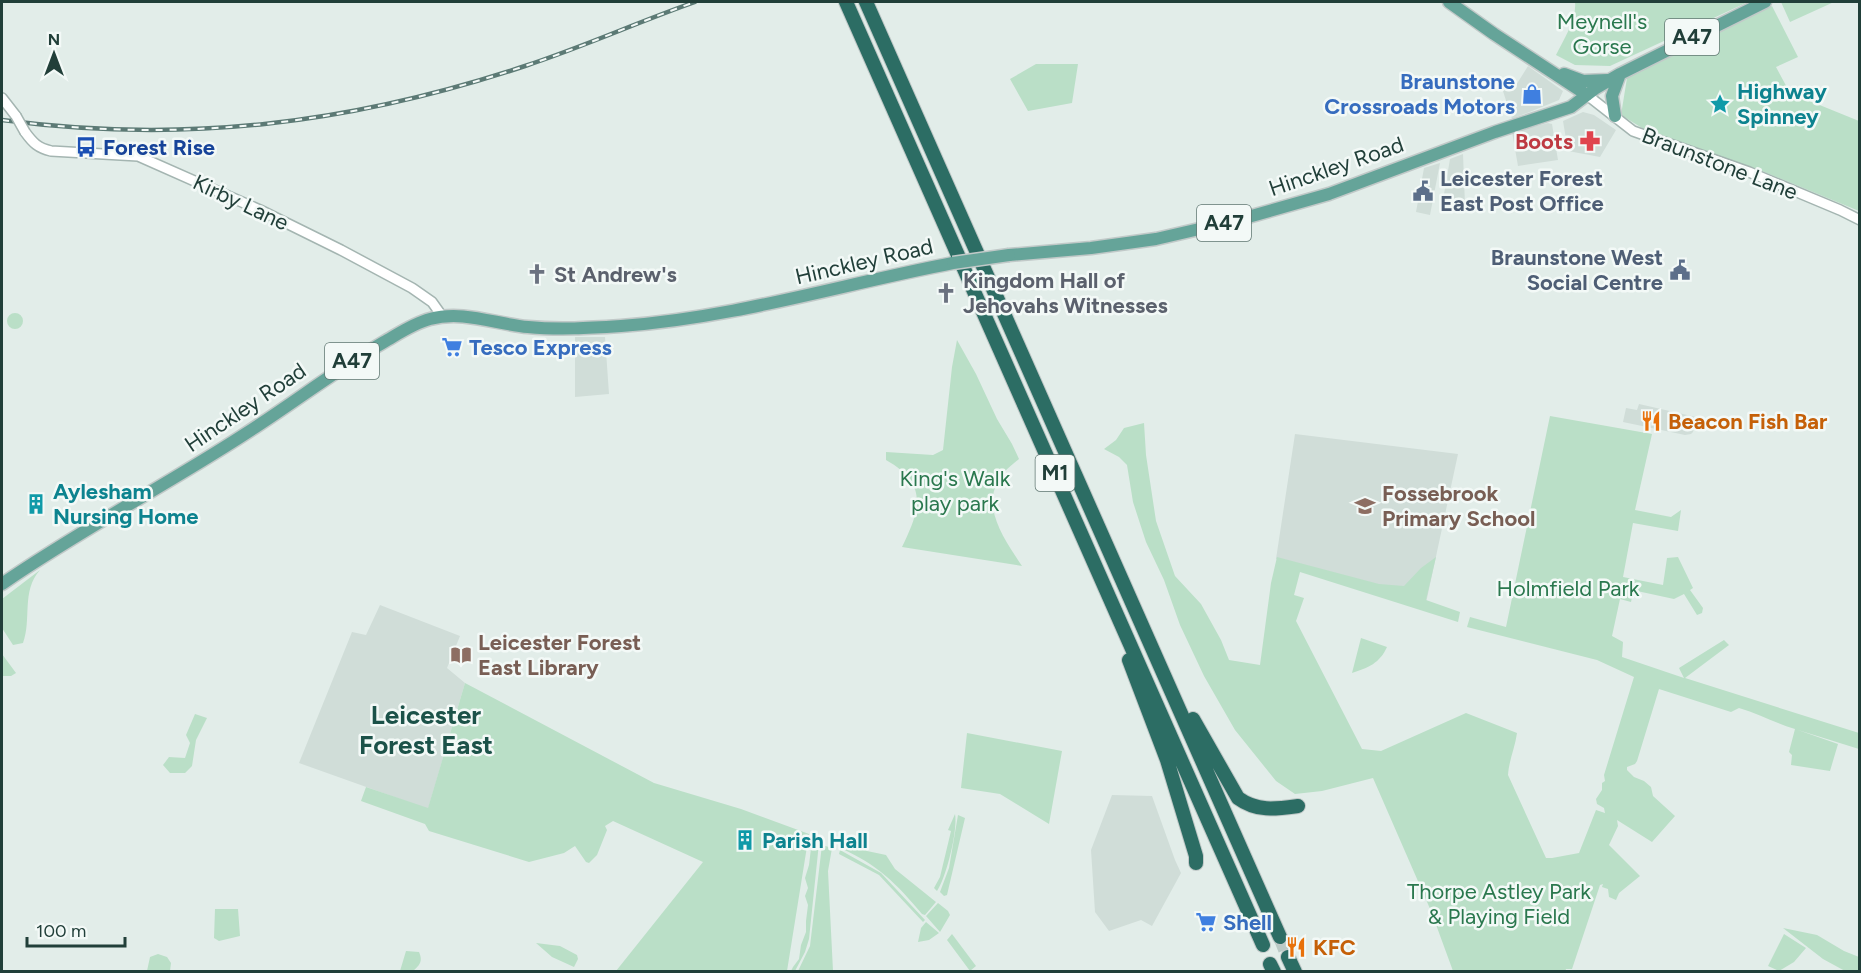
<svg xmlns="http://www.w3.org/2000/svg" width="1861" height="973" font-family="Figtree,sans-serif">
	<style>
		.built { fill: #d0ddd8 }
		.green { fill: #badfc7 }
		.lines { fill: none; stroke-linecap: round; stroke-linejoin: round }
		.highway-tunnel { stroke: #bbcac6; stroke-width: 14; stroke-dasharray: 14 7; stroke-linecap: butt }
		.minor-casing { stroke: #a4b5b1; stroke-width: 12 }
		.major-casing { stroke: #c1c9c8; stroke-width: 15 }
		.highway-casing { stroke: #c1c9c8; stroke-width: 16 }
		.minor { stroke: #fff; stroke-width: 9 }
		.major { stroke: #65a499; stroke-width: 12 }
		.highway { stroke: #2c6d64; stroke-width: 14 }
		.rail-casing { stroke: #5c7a75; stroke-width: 4.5 }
		.rail { stroke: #f3f9f7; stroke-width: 2; stroke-dasharray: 7; stroke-linecap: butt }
		.minor-bridge-casing { stroke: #a4b5b1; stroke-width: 12; stroke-linecap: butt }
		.major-bridge-casing { stroke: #c1c9c8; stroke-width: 15; stroke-linecap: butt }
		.minor-bridge { stroke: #fff; stroke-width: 9 }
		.major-bridge { stroke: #65a499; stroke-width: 12 }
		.labels { text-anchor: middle; stroke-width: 5; stroke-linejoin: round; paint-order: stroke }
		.shield { fill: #f3f9f7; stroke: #607772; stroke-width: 1.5 }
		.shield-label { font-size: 21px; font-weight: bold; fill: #213f39 }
		.park-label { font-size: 22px; fill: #2a784e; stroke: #f3f9f7 }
		.shop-label { font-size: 22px; font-weight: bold; fill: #366cbe; stroke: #f3f9f7; text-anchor: start }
		.culture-label { font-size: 22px; font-weight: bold; fill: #0d838f; stroke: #f3f9f7; text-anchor: start }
		.health-label { font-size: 22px; font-weight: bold; fill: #be3a42; stroke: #f3f9f7; text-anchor: end }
		.transit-label { font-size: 22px; font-weight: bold; fill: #164399; stroke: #f3f9f7; text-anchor: start }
		.street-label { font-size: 22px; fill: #213f39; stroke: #f3f9f7 }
		.service-label { font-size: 22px; font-weight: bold; fill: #4e5e75; stroke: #f3f9f7; text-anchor: start }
		.worship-label { font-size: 22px; font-weight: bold; fill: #5b616d; stroke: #f3f9f7; text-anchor: start }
		.food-label { font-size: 22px; font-weight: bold; fill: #c56008; stroke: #f3f9f7; text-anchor: start }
		.education-label { font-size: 22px; font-weight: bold; fill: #785e54; stroke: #f3f9f7; text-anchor: start }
		.quarter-label { font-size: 26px; font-weight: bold; fill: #1c5249; stroke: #f3f9f7 }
	</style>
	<rect width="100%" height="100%" fill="#e2ede9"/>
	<!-- built -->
	<path class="built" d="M1528 66 1563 91 1559 100 1512 119 1502 88 1513 90Z
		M1583 112 1594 115 1616 130 1600 157 1568 151 1563 121Z
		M1548 123 1552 124 1558 160 1518 166 1512 132Z
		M1463 154 1465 205 1443 200 1450 159Z
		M1440 163 1430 215 1416 212 1424 168Z
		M575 337H605L609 394 575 397Z
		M1639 404 1696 417 1693 432 1691 434 1685 435 1623 422 1626 408 1637 410Z
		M1295 434 1458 454 1426 603 1276 559Z
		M380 605 460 636 447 668 465 683 428 809 299 763 352 632 366 635Z
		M1112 795 1152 796 1175 860 1181 873 1152 926 1141 920 1109 931 1095 912 1091 850Z"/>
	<!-- green -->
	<path class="green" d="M1575 2H1748L1610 66 1575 65 1556 55C1564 39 1577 19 1575 2Z
		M1781 2H1834L1790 22Z
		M1772 6 1798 57 1776 67 1790 93 1859 121V211L1762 171 1647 131 1621 115 1627 78Z
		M1036 64H1078L1072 103 1028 111 1010 79Z
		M7 321a8 8 0 1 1 16 0a8 8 0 1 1-16 0Z
		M957 340 976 374 997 419 1012 444 1019 459C1009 467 999 475 995 488 985 514 1009 546 1022 566L902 547C920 510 929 484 886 460V452L933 455 943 450 952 367Z
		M1550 416 1652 434 1635 510 1671 517 1681 510 1678 531 1633 523 1623 577 1663 585 1667 558 1678 557 1693 588 1690 590 1703 608 1702 613 1697 615 1684 594 1674 599 1637 591 1633 592 1631 602 1620 599 1612 636 1623 642 1622 657 1684 678 1679 668 1724 640 1729 645 1685 678 1859 733V749L1798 730 1838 744 1830 771 1791 765 1792 755 1789 752 1795 729C1775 723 1759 714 1739 708L1731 712 1659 689 1637 761 1635 764 1627 767V770L1634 777 1644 781 1651 787 1653 796 1675 816 1652 842 1617 820 1618 826 1609 845 1640 876 1619 893 1616 900 1609 897 1608 889 1602 887 1603 884 1600 885 1572 969H1566L1565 972 1453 971 1431 911 1373 778 1322 791 1295 794 1276 781 1235 730 1204 676 1180 625 1164 580 1146 542 1133 502 1127 465 1119 457 1104 449 1116 440 1124 428 1144 423 1146 455 1156 521 1175 576 1201 604 1221 640 1229 660 1260 665 1271 583 1277 557 1379 584 1404 586 1421 568 1436 557 1426 600 1460 612 1458 622 1300 572 1294 595 1304 598 1296 621 1362 749 1381 751 1466 713 1517 733C1515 748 1509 760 1508 775L1546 858H1552L1579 853 1596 810 1605 813 1604 808 1597 804 1596 799 1602 790V783L1605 781 1604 775 1634 677 1597 660 1467 627 1470 617 1506 627Z
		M40 570C21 591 32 619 23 643L13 645 2 628V599Z
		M1361 638 1387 647C1380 663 1368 668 1352 673Z
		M2 654 16 673 11 676H2Z
		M465 683 654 783 741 809 809 834 787 971H616L703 862 613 821 605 826 607 830 597 855 589 863 586 862 575 846 564 853 529 862 429 831 425 824 361 801 366 787 428 808Z
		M195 714 207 718 196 740 192 766 185 773H170L163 765 169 757 185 758 190 743 186 735Z
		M967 733 1062 751 1049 824 1000 794 961 788Z
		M955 814C958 829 947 876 937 891L934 888 940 877 951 831 948 830Z
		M958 815 965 818 947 895 944 896 940 892 949 868Z
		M842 839 858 843 867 851 886 855 895 869 936 902 925 915 922 914C897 884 877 864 840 848Z
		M812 840 819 843 809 939 805 952 795 971H791L793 967 799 959 801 945 806 932V921L808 905 805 896 808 888 805 878 809 865Z
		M822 845 832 848 828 871 833 971H798L810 946Z
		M840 850 881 873 925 920 923 922 879 875 839 854Z
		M938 903 948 911 950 915 940 932 926 916Z
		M215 909H238L240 936 219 941 214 938Z
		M926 922 939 933 929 940 918 942 921 928Z
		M1783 928 1817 935 1844 951 1859 957V971H1845L1823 959Z
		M952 934 976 966 970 971 947 940Z
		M1784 934 1806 948 1794 962 1779 971 1768 966Z
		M536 943 560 946 577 955 578 959 574 967 552 957Z
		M406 951 419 952C423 961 420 965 413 971H400Z
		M158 954 167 957 171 963 170 971H147L150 957Z"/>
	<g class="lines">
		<!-- highway-tunnel -->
		<path class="highway-tunnel" d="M1280 937 1288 957"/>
		<!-- minor casing -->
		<g class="minor-casing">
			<path id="minor" d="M1587 95 1633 131 1749 172 1840 210 1860 220
				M2 98 16 116
				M25 132C33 143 38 148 51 151L138 156 260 210 341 250 412 288 432 302 442 316"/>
		</g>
		<!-- major casing -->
		<g class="major-casing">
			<path id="major" d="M1449 2 1494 34 1587 95
				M1564 74 1583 81 1608 80
				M1615 116 1612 96 1620 74
				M1009 255 1091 248 1156 239 1234 221 1329 194 1495 132 1571 107 1596 88 1620 74 1765 2
				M2 584C80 530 165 486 245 434 292 404 336 370 384 342 398 334 414 323 430 319 463 310 495 324 528 327 559 330 590 328 621 326 734 318 843 284 953 263"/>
		</g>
		<!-- highway casing -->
		<g class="highway-casing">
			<path id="highway" d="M846 2 1263 945
				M866 2 1280 937
				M1129 660 1167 760 1196 856V863
				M1193 719 1238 798C1257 812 1276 809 1298 806
				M1288 957 1295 972
				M1270 964 1274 972"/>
		</g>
		<!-- minor -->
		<use href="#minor" class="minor"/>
		<!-- major -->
		<use href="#major" class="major"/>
		<!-- highway -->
		<use href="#highway" class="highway"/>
		<!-- rail casing -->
		<g class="rail-casing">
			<path id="rail" d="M2 120C185 144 350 124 525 66 583 47 638 22 695 2"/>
		</g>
		<!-- rail -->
		<use href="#rail" class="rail"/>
		<!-- minor-bridge casing -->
		<g class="minor-bridge-casing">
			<path id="minor-bridge" d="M16 116 25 132"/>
		</g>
		<!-- major-bridge casing -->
		<g class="major-bridge-casing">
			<path id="major-bridge" d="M953 263 1009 255"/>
		</g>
		<!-- minor-bridge -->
		<use href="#minor-bridge" class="minor-bridge"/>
		<!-- major-bridge -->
		<use href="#major-bridge" class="major-bridge"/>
	</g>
	<!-- icons -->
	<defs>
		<g id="shop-bare" transform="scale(1.62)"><path d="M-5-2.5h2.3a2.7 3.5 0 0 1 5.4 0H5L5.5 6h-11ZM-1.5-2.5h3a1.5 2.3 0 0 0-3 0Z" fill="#3f7fe0" stroke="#f3f9f7" stroke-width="2.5" paint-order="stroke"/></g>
		<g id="sight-bare" transform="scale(1.62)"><path d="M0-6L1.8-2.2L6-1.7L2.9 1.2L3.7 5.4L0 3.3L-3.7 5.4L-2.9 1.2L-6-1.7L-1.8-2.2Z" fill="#0f9aa8" stroke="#f3f9f7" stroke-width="2.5" paint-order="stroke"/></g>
		<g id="pharmacy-bare" transform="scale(1.62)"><path d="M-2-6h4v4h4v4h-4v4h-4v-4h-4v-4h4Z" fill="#e0444e" stroke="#f3f9f7" stroke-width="2.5" paint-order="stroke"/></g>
		<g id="bus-bare" transform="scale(1.62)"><path d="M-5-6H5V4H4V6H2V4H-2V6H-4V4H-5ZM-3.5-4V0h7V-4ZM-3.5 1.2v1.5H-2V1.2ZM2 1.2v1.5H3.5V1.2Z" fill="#1a4fb4" stroke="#f3f9f7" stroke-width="2.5" paint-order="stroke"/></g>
		<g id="civic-bare" transform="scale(1.62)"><path d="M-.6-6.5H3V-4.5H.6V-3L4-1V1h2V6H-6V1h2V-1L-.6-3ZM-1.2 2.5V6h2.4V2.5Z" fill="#5c6f8a" stroke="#f3f9f7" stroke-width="2.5" paint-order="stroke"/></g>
		<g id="church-bare" transform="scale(1.62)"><path d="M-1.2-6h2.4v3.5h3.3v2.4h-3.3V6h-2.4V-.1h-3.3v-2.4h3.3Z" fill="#6b7280" stroke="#f3f9f7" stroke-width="2.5" paint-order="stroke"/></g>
		<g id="supermarket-bare" transform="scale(1.62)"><path d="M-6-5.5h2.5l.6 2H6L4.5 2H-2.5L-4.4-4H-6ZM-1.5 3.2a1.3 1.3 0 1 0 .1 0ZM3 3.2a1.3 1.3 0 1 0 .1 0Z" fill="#3f7fe0" stroke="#f3f9f7" stroke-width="2.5" paint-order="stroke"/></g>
		<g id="restaurant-bare" transform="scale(1.62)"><path d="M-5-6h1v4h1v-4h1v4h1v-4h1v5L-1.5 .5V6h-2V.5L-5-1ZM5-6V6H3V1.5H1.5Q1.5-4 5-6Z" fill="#e8710a" stroke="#f3f9f7" stroke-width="2.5" paint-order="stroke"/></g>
		<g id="building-bare" transform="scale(1.62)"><path d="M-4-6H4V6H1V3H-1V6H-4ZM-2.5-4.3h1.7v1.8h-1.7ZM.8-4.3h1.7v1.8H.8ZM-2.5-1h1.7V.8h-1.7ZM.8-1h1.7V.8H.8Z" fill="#0f9aa8" stroke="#f3f9f7" stroke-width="2.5" paint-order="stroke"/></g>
		<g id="school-bare" transform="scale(1.62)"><path d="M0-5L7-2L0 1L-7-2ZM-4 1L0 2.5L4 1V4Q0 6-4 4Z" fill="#8d6e63" stroke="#f3f9f7" stroke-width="2.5" paint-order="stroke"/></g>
		<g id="library-bare" transform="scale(1.62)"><path d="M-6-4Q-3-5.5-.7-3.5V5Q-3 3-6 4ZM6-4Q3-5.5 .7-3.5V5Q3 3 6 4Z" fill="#8d6e63" stroke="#f3f9f7" stroke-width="2.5" paint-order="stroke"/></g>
	</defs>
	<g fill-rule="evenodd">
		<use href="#shop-bare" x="1532" y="94"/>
		<use href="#sight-bare" x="1720" y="104"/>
		<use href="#pharmacy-bare" x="1590" y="141"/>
		<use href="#bus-bare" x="86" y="147"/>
		<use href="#civic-bare" x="1423" y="191"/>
		<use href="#civic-bare" x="1680" y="270"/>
		<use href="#church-bare" x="537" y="274"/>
		<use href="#church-bare" x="946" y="293"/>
		<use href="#supermarket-bare" x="452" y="347"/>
		<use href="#restaurant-bare" x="1651" y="421"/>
		<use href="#building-bare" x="36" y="504"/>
		<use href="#school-bare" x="1365" y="506"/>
		<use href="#library-bare" x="461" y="655"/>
		<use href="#building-bare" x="745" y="840"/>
		<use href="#supermarket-bare" x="1206" y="922"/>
		<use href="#restaurant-bare" x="1296" y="947"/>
	</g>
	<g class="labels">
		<!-- shield labels -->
		<g class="shield">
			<rect x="1665" y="19" width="54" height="36" rx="4.5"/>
			<rect x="1197" y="205" width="54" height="36" rx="4.5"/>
			<rect x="325" y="343" width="54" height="36" rx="4.5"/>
			<rect x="1035.5" y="455" width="39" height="36" rx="4.5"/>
		</g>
		<g class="shield-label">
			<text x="1692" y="44">A47</text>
			<text x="1224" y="230">A47</text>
			<text x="352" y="368">A47</text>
			<text x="1055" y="480">M1</text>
		</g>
		<!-- park labels -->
		<g class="park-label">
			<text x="1602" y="29">Meynell's<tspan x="1602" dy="25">Gorse</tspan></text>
			<text x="955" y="486">King's Walk<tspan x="955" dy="25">play park</tspan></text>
			<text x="1568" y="596">Holmfield Park</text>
			<text x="1499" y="899">Thorpe Astley Park<tspan x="1499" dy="25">&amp; Playing Field</tspan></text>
		</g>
		<!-- shop labels -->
		<g class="shop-label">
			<text x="1515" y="89" text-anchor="end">Braunstone<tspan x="1515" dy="25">Crossroads Motors</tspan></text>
			<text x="469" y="355">Tesco Express</text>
			<text x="1223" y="930">Shell</text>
		</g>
		<!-- culture labels -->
		<g class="culture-label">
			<text x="1737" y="99">Highway<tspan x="1737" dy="25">Spinney</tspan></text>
			<text x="53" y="499">Aylesham<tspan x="53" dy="25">Nursing Home</tspan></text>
			<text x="762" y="848">Parish Hall</text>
		</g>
		<!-- health labels -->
		<g class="health-label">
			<text x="1573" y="149">Boots</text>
		</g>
		<!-- transit labels -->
		<g class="transit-label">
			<text x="103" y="155">Forest Rise</text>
		</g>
		<!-- street labels -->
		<g class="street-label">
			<text transform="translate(1720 163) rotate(21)" y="8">Braunstone Lane</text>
			<text transform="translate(1336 166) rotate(-19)" y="8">Hinckley Road</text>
			<text transform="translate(241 202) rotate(25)" y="8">Kirby Lane</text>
			<text transform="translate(864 261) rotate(-13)" y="8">Hinckley Road</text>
			<text transform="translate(245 407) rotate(-34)" y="8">Hinckley Road</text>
		</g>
		<!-- service labels -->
		<g class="service-label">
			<text x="1440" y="186">Leicester Forest<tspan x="1440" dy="25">East Post Office</tspan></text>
			<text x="1663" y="265" text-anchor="end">Braunstone West<tspan x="1663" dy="25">Social Centre</tspan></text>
		</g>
		<!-- worship labels -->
		<g class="worship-label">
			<text x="554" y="282">St Andrew's</text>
			<text x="963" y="288">Kingdom Hall of<tspan x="963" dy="25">Jehovahs Witnesses</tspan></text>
		</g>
		<!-- food labels -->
		<g class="food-label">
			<text x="1668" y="429">Beacon Fish Bar</text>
			<text x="1313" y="955">KFC</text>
		</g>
		<!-- education labels -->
		<g class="education-label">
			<text x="1382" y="501">Fossebrook<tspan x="1382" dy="25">Primary School</tspan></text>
			<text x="478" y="650">Leicester Forest<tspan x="478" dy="25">East Library</tspan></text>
		</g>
		<!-- quarter labels -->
		<g class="quarter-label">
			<text x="426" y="724">Leicester<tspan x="426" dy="30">Forest East</tspan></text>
		</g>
	</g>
	<!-- border -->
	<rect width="1861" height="973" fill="none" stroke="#213f39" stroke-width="6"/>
	<!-- north arrow -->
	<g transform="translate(54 54)" stroke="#f3f9f7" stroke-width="4.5" paint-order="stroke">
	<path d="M0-4.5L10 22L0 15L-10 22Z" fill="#213f39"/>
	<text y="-9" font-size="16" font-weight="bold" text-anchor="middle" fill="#213f39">N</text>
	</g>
	<!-- scale -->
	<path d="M27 937v9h98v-9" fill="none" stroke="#213f39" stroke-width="3"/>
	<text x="36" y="937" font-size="18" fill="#213f39" stroke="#f3f9f7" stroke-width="4.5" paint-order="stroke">100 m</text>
</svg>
